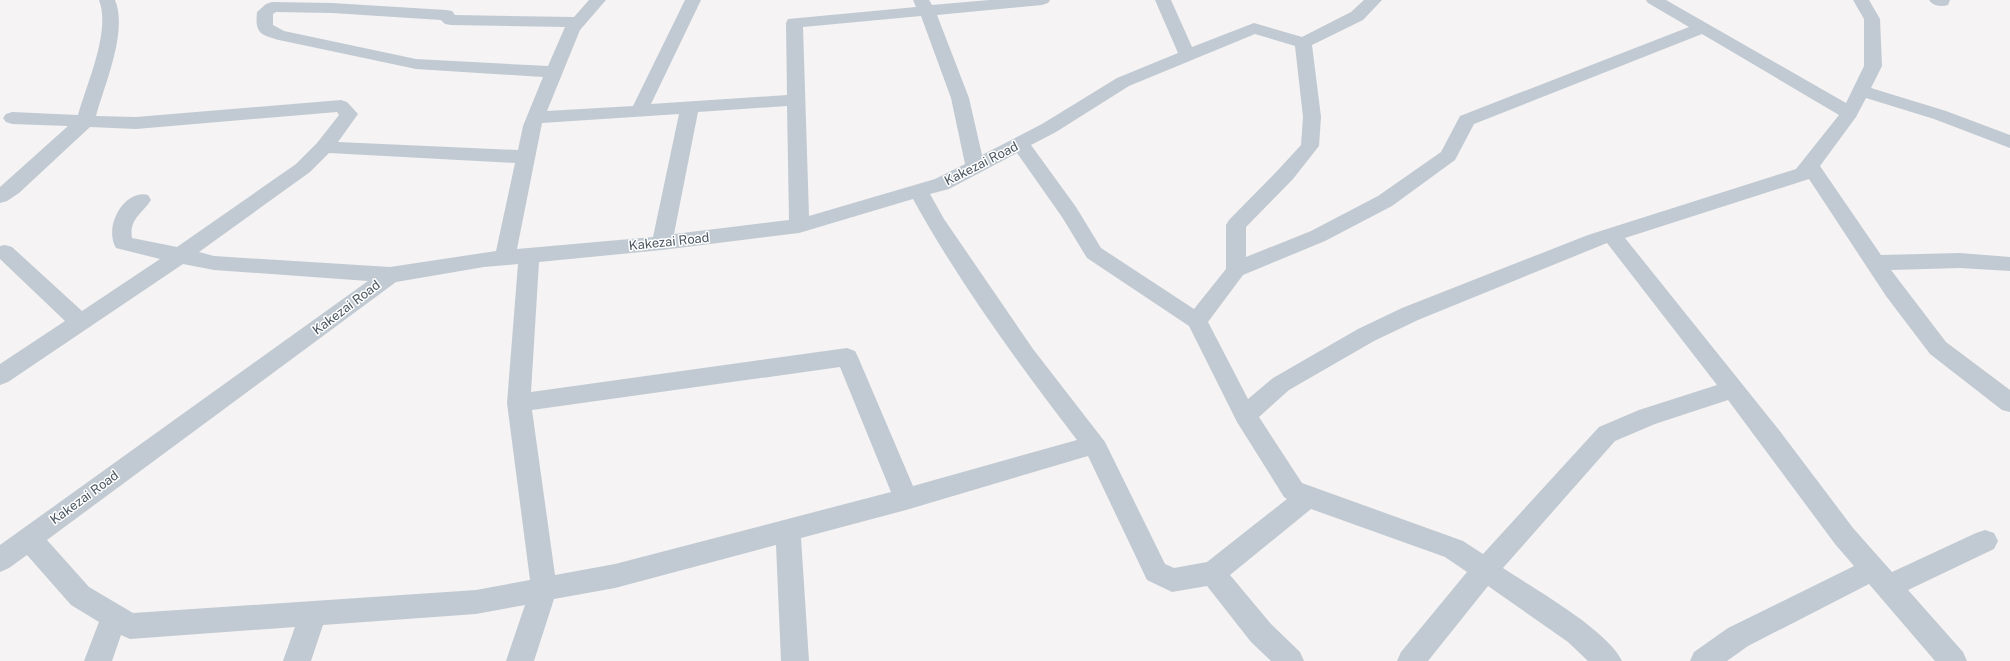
<svg xmlns="http://www.w3.org/2000/svg" width="2010" height="661" font-family="'Public Sans',sans-serif">
	<style>
		.lines { fill: none; stroke-linecap: round; stroke-linejoin: round }
		.street { fill: #c1cad2; fill-rule: evenodd }
		.labels { text-anchor: middle; stroke-width: 3; stroke-linejoin: round; paint-order: stroke }
		.street-label { font-size: 13px; fill: #4a5661; stroke: #fff }
	</style>
	<rect width="100%" height="100%" fill="#f5f3f3"/>
	<g class="lines">
		<!-- street -->
		<path class="street" d="M99 0H115C128 31 105 83 96 116L136 117 341 100 347 102 358 114 338 142 518 150 523 126 543 77 416 69 279 40C259 35 255 32 257 12L266 4 272 2 332 3 446 10 452 11 455 15 574 17 589 0H606L580 30 547 111 633 106 685 0H701L651 104 787 95 786 23 788 19 916 7 913 0H929L932 5 989 0H1050L1048 3 1042 5 937 15 969 98 982 155 1042 124 1117 78 1178 53 1155 0H1171L1192 47 1254 23 1302 37 1351 12 1364 0H1382L1363 20 1312 45 1321 117 1319 146 1293 179 1246 227V257L1311 231 1378 196 1441 152 1460 116 1689 27 1648 3 1646 0H1666L1846 103 1864 66V19L1853 0H1869L1880 19 1882 66 1871 88 1946 111 2010 135V148L1934 119 1866 98 1856 117 1820 166 1881 255 1960 253 2010 257V271L1960 268 1891 270 1946 342 2010 390V412L2002 410 1930 354 1886 296 1809 179 1625 238 1779 430 1853 528 1892 572 1976 533 1985 530 1994 533 1998 541 1994 549 1908 590 1963 652 1967 661H1935L1869 584 1748 646 1727 661H1690L1694 652 1728 628 1854 566 1835 544 1728 400 1655 424 1615 441 1503 568C1533 588 1608 630 1622 661H1588L1568 642 1488 586 1428 661H1397L1401 652 1467 572 1445 557 1311 509 1230 575 1271 624 1300 652 1304 661H1271L1251 642 1207 586 1172 592 1147 580 1088 456 906 510 801 538 809 661H781L776 545 615 588 554 599 534 661H506L525 605 476 614 323 625 311 661H283L295 627 130 639 121 635 112 661H84L99 622 71 605 27 555 9 568 0 572V545L368 281 214 270 183 264 8 382 0 385V364L65 321 0 259V246L5 245 12 247 82 311 160 259 116 248C103 226 125 189 148 195L151 200C142 214 129 219 132 238L177 247 296 164 317 143 339 115 337 112 136 129 90 127 19 193 7 201 0 203V187L68 126 12 124 6 122 3 118 6 114 12 112 78 115C87 83 111 31 99 0ZM276 12 332 13 441 20 445 24 451 25 565 27 548 66 416 59 284 31 273 25V14ZM921 16 951 98 965 164 935 179 809 216 803 27ZM1255 34 1295 46 1303 117 1301 145 1279 169 1229 220 1226 225V269L1194 309 1101 248 1076 207 1031 145 1056 132 1129 86ZM1702 34 1839 115 1796 169 1588 235 1402 308 1358 329 1273 378 1248 399 1208 322 1243 275 1325 241 1392 206 1455 160 1474 124ZM787 106 789 220 674 234 698 112ZM679 114 653 237 517 249 542 123ZM329 153 515 163 496 251 390 267 214 256 199 252 310 172ZM1017 153 1062 217 1087 258 1189 326 1237 422 1284 497 1287 499 1207 562 1174 568 1165 564 1105 442 1033 349 944 219 930 194 949 189ZM913 199C960 284 1018 363 1077 440L913 486 858 357 855 351 847 348 531 392 539 262 662 250 799 233ZM1607 243 1717 385 1639 410 1599 427 1483 554 1463 541 1302 483 1259 417 1289 390 1374 341 1418 320ZM518 264 507 403 530 580 476 590 133 613 89 587 47 540 396 282 484 267ZM840 367 891 492 615 564 555 575 532 410Z
			M1929 0H1950L1948 5C1941 7 1933 6 1929 0Z"/>
	</g>
	<g class="labels">
		<!-- street labels -->
		<g class="street-label">
			<text transform="translate(981 163) rotate(-27)" y="5">Kakezai Road</text>
			<text transform="translate(669 241) rotate(-6)" y="5">Kakezai Road</text>
			<text transform="translate(346 307) rotate(-37)" y="5">Kakezai Road</text>
			<text transform="translate(84 497) rotate(-36)" y="5">Kakezai Road</text>
		</g>
	</g>
</svg>
